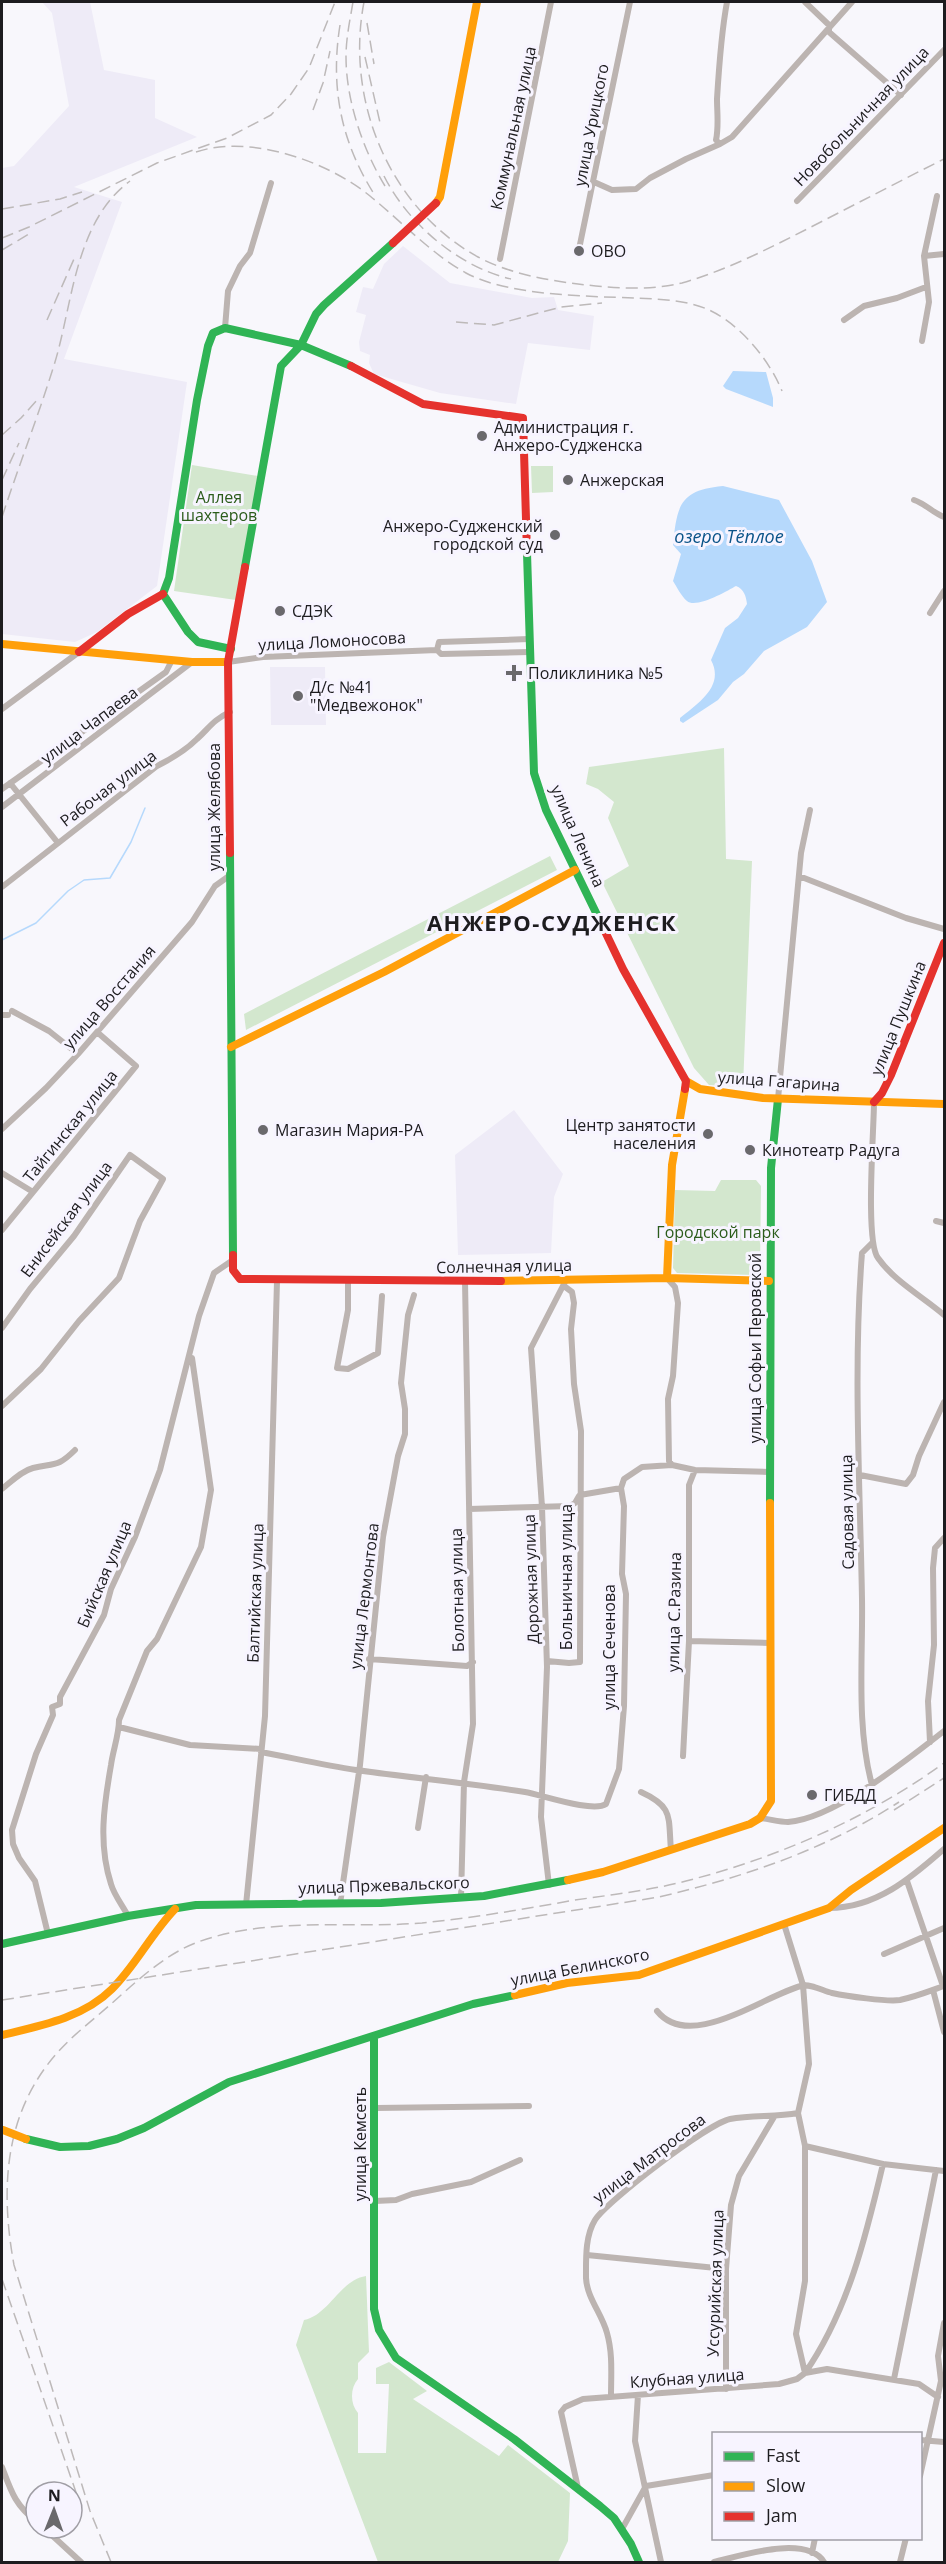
<svg xmlns="http://www.w3.org/2000/svg" width="946" height="2564" font-family="'Open Sans',sans-serif">
	<style>
		.built { fill: #eeebf7 }
		.green { fill: #d3e7ce }
		.water { fill: #b6d9fc }
		.lines { fill: none; stroke-linecap: round; stroke-linejoin: round }
		.stream { stroke: #b6d9fc; stroke-width: 1.5 }
		.street { stroke: #bcb4b1; stroke-width: 6 }
		.fast { stroke: #30b455; stroke-width: 8 }
		.slow { stroke: #ff9f0a; stroke-width: 8 }
		.jam { stroke: #e5322d; stroke-width: 8 }
		.rail { stroke: #bdb9b9; stroke-width: 1.5; stroke-dasharray: 12 6; stroke-linecap: butt }
		.slow-bridge { stroke: #ff9f0a; stroke-width: 8 }
		.jam-bridge { stroke: #e5322d; stroke-width: 8 }
		.poi-dot { fill: #6a696c; stroke: #f7f4ff; stroke-width: 2 }
		.labels { text-anchor: middle; stroke-width: 6; stroke-linejoin: round; paint-order: stroke }
		.street-label { font-size: 16px; fill: #1d1c1f; stroke: #f7f4ff }
		.poi-label { font-size: 16px; fill: #1d1c1f; stroke: #f7f4ff; text-anchor: start }
		.park-label { font-size: 16px; fill: #2b5c1b; stroke: #f7f4ff }
		.water-label { font-size: 18px; font-style: italic; fill: #0b5489; stroke: #f7f4ff }
		.district-label { font-size: 22px; font-weight: bold; letter-spacing: 1.5px; fill: #1d1c1f; stroke: #f7f4ff }
	</style>
	<rect width="100%" height="100%" fill="#f8f7fc"/>
	<!-- built -->
	<path class="built" d="M42 2H90L104 70 155 80V118L197 137 74 187 122 202 64 359 187 382 157 586 97 632 75 642 2 634V168L14 166 69 106 52 13Z
		M403 246 450 283 532 298 554 297 558 310 594 316 590 350 528 343 516 404 440 393 374 374 369 363 370 355 360 351 359 342 366 315 356 312 363 287 373 289 384 264Z
		M270 667H325L326 725H271Z
		M514 1110 563 1174 554 1197 551 1253 458 1255 455 1155Z"/>
	<!-- green -->
	<path class="green" d="M192 465 258 476 236 600 174 591Z
		M531 466H553V492L532 493Z
		M724 748 726 859 752 861 743 1087 709 1085 694 1068 602 882 629 866 608 818 614 802 598 789 586 784 589 767Z
		M550 856 557 870 246 1030 244 1014Z
		M721 1180H756L761 1186 760 1270 754 1275 677 1273 673 1268 675 1190 715 1191Z
		M366 2276 369 2352 358 2363V2379C350 2388 350 2404 358 2413V2453H386L389 2384H376V2368L389 2362 427 2391 413 2399 499 2456 508 2445 570 2493 568 2541 558 2562H378L296 2345 304 2320C329 2315 340 2280 366 2276Z"/>
	<!-- water -->
	<path class="water" d="M733 371 766 372 773 398V407L726 389 723 386Z
		M723 486 779 500 812 561 827 602 807 627 764 651 744 674 733 682 718 700 683 723 680 721V718C698 703 725 686 711 660L725 628 738 618 747 604C746 596 744 589 736 586 727 591 696 609 687 601 681 596 677 587 673 581L681 554 673 545C677 505 680 490 723 486Z"/>
	<g class="lines">
		<!-- stream -->
		<path class="stream" d="M2 940 36 923 68 891 84 880 110 878 131 842 145 808"/>
		<!-- street -->
		<path class="street" d="M727 2C721 34 719 66 717 99 717 113 719 126 716 140L720 144 732 137 852 2
			M805 2 829 25V32L901 95
			M594 182 612 190 636 189 650 178 686 159 720 144
			M797 201 944 50
			M578 254 630 2
			M924 256 944 254
			M500 259 551 2
			M844 320 864 306 897 298 926 287
			M225 328 228 291 240 266 250 253 271 183
			M922 341 929 302 924 256 937 196
			M914 500C926 504 933 513 944 517
			M930 613 944 591
			M437 650 439 642 529 639
			M228 662 263 657 437 650 441 654 529 652
			M2 709 79 652
			M10 783 58 843
			M2 789 166 672 172 660
			M2 807 192 662
			M799 876 906 918 944 929
			M2 887 157 766C171 759 186 750 197 739 210 727 213 720 230 712
			M12 1011 49 1031 78 1054
			M2 1015H8
			M778 1099 801 853 810 810
			M874 1102C874 1129 865 1241 878 1258 894 1281 923 1297 944 1315
			M2 1129 46 1088 78 1054 192 922 215 886 229 876
			M2 1173 33 1192
			M936 1221 944 1223
			M2 1230 136 1066 97 1032
			M667 1278 675 1287 678 1303 673 1376 668 1399 669 1461 672 1465
			M348 1282V1310L337 1368 348 1369 378 1353 382 1296
			M2 1328 30 1289 74 1236 130 1155 163 1179 140 1221 119 1278 79 1321 41 1369 2 1406
			M860 1475 906 1484 913 1475 919 1456 944 1402
			M2 1489C11 1482 21 1471 33 1468 55 1463 58 1467 75 1450
			M580 1495 621 1488 624 1479 642 1467 672 1465 695 1470 770 1472
			M469 1509 570 1506 575 1503 579 1496
			M689 1641 770 1643
			M369 1659 467 1666 473 1662
			M547 1661 569 1663 580 1662V1652L581 1431 574 1384 571 1329 574 1303 572 1292 564 1286
			M119 1727 190 1745 261 1749
			M930 1742 928 1701 934 1645 933 1568 935 1548 944 1538
			M261 1752C293 1758 324 1765 356 1770 413 1778 469 1783 525 1792 542 1795 593 1813 606 1804L619 1769 624 1706 626 1594 622 1574 624 1506 621 1488
			M683 1756 689 1641V1485L695 1470
			M872 1785C856 1726 863 1659 862 1599 860 1484 853 1368 862 1253L873 1242
			M641 1792C674 1807 668 1817 671 1850
			M760 1818C769 1819 780 1822 788 1822 834 1819 908 1759 944 1731
			M418 1828 426 1777
			M907 1881 943 1986
			M549 1885 541 1817 547 1667 542 1507 531 1348 566 1280
			M461 1898 464 1782 473 1724 465 1281
			M340 1904 360 1765 383 1537 398 1456 405 1434V1409L401 1383 408 1315 414 1295
			M246 1905 265 1716 277 1281
			M829 1908C876 1908 911 1878 944 1849
			M128 1916C123 1906 114 1895 111 1884 98 1844 104 1805 111 1765 113 1750 119 1735 119 1720L147 1651 157 1639 201 1547 211 1490 192 1358
			M784 1924 803 1985 809 2064 798 2113 805 2146V2281L796 2334 805 2373
			M48 1934 35 1881 19 1858 13 1844 12 1830 36 1754 53 1715 52 1707 60 1704V1697L104 1615 111 1589 135 1537 160 1470 199 1316 214 1273 233 1260
			M884 1954 944 1928
			M933 1990 944 2032
			M657 2011C690 2052 763 1996 801 1986 810 1983 823 1991 832 1993 846 1996 887 2002 900 2000 915 1997 930 1991 944 1986
			M376 2108 529 2106
			M805 2146 883 2164 944 2171
			M375 2201 396 2200 412 2194 471 2182 520 2160
			M587 2255 726 2269
			M805 2373C848 2311 866 2236 883 2164
			M894 2379 936 2170
			M726 2389V2269L731 2205 739 2176 774 2117
			M638 2395 635 2441 661 2562
			M611 2397C611 2375 613 2354 607 2333 602 2314 587 2298 586 2278 586 2259 585 2236 595 2220 607 2201 709 2123 730 2119 752 2115 776 2117 798 2113
			M920 2440 944 2442
			M2 2467C11 2491 15 2505 36 2521
			M920 2476 941 2381 938 2356 944 2323
			M578 2488 561 2412 565 2407 583 2399 779 2384 797 2379 805 2373 827 2369 919 2384 938 2397
			M44 2528 81 2562
			M622 2529 646 2486 714 2475
			M812 2553 815 2538
			M714 2562C740 2556 806 2534 824 2562
			M900 2562 906 2538"/>
		<!-- fast -->
		<path class="fast" d="M527 553 534 773 546 810 601 923
			M245 567 281 366 301 345 316 314 324 305 393 243
			M163 594 169 578 197 400 208 346 213 333 225 328 301 345 351 366
			M163 594 188 632 198 642 231 649
			M230 853 233 1255
			M770 1503 771 1168 778 1099
			M2 1944 128 1916 196 1905 381 1903 484 1896 568 1880
			M374 2037V2309L379 2330 396 2358 514 2439 600 2506 614 2518 631 2544 639 2562
			M26 2139 60 2147 89 2146 117 2139 144 2128 229 2082 473 2004 515 1995"/>
		<!-- slow -->
		<path class="slow" d="M436 203 440 197 477 2
			M2 644 192 662H228
			M231 1047 384 972 575 870
			M686 1081 700 1089 763 1098 944 1104
			M667 1278 672 1165 685 1089
			M501 1281 667 1278 769 1281
			M568 1880 603 1872 750 1824 760 1818 771 1801 770 1503
			M515 1995 567 1983 639 1975 829 1908 851 1890 944 1828
			M2 2035C40 2026 83 2018 112 1989 136 1965 151 1934 175 1909"/>
		<!-- jam -->
		<path class="jam" d="M351 366 423 404 523 418 527 553
			M79 652 128 614 163 594
			M230 853 228 662 245 567
			M601 923 623 969 686 1081 685 1089
			M874 1102 882 1093 891 1075 944 943
			M233 1255V1270L240 1279 501 1281"/>
		<!-- rail -->
		<path class="rail" d="M353 2C350 20 346 38 346 57 346 100 363 150 385 186
			M364 2C345 100 389 208 478 257 508 273 545 280 578 284 611 288 650 291 682 283 727 270 770 248 811 227 856 204 900 181 944 159
			M367 23 374 64
			M340 25C330 88 341 143 376 197
			M365 57 381 127
			M313 110 323 83 330 51
			M196 152C250 134 327 161 370 196 401 221 430 253 466 273 509 296 586 296 635 298 659 299 685 300 707 309 739 323 769 359 782 391
			M384 176C408 224 459 267 511 279
			M2 209 60 199 82 192
			M2 238 29 227 157 163 227 138 271 115 291 94 309 68 335 2
			M2 250 29 234
			M47 320 74 259
			M456 322 494 325 561 307 602 303
			M2 435 21 418 37 400
			M2 480 19 443
			M2 517C19 465 39 414 55 362 73 302 75 222 130 181
			M894 1810 944 1778
			M2 2000 659 1897C744 1877 825 1850 899 1802
			M2 2279 78 2498
			M111 2562 90 2511 14 2265C0 2189 4 2112 58 2052 74 2034 93 2020 111 2004 137 1981 165 1954 198 1942 270 1916 347 1929 422 1923 471 1918 520 1910 569 1901 608 1895 648 1891 686 1881 777 1858 868 1818 944 1763"/>
		<!-- slow-bridge -->
		<path class="slow-bridge" d="M3 2130 26 2139"/>
		<!-- jam-bridge -->
		<path class="jam-bridge" d="M393 243 436 203"/>
	</g>
	<!-- markers -->
	<g class="poi-dot">
		<circle cx="579" cy="251" r="6"/>
		<circle cx="482" cy="436" r="6"/>
		<circle cx="568" cy="480" r="6"/>
		<circle cx="555" cy="535" r="6"/>
		<circle cx="280" cy="611" r="6"/>
		<path d="M511 664h6v6h6v6h-6v6h-6v-6h-6v-6h6z"/>
		<circle cx="298" cy="696" r="6"/>
		<circle cx="263" cy="1130" r="6"/>
		<circle cx="708" cy="1134" r="6"/>
		<circle cx="750" cy="1150" r="6"/>
		<circle cx="812" cy="1795" r="6"/>
	</g>
	<g class="labels">
		<!-- street labels -->
		<g class="street-label">
			<text transform="translate(861 116) rotate(-46)" y="6">Новобольничная улица</text>
			<text transform="translate(591 125) rotate(-79)" y="6">улица Урицкого</text>
			<text transform="translate(513 128) rotate(-78)" y="6">Коммунальная улица</text>
			<text transform="translate(332 641) rotate(-3)" y="6">улица Ломоносова</text>
			<text transform="translate(89 725) rotate(-37)" y="6">улица Чапаева</text>
			<text transform="translate(108 788) rotate(-37)" y="6">Рабочая улица</text>
			<text transform="translate(214 807) rotate(-90)" y="6">улица Желябова</text>
			<text transform="translate(578 836) rotate(66)" y="6">улица Ленина</text>
			<text transform="translate(109 997) rotate(-49)" y="6">улица Восстания</text>
			<text transform="translate(898 1018) rotate(-68)" y="6">улица Пушкина</text>
			<text transform="translate(779 1081) rotate(4)" y="6">улица Гагарина</text>
			<text transform="translate(70 1126) rotate(-51)" y="6">Тайгинская улица</text>
			<text transform="translate(66 1219) rotate(-53)" y="6">Енисейская улица</text>
			<text transform="translate(504 1266) rotate(-1)" y="6">Солнечная улица</text>
			<text transform="translate(755 1348) rotate(-90)" y="6">улица Софьи Перовской</text>
			<text transform="translate(847 1512) rotate(-91)" y="6">Садовая улица</text>
			<text transform="translate(104 1574) rotate(-67)" y="6">Бийская улица</text>
			<text transform="translate(566 1577) rotate(-90)" y="6">Больничная улица</text>
			<text transform="translate(531 1579) rotate(-92)" y="6">Дорожная улица</text>
			<text transform="translate(457 1590) rotate(-91)" y="6">Болотная улица</text>
			<text transform="translate(255 1593) rotate(-88)" y="6">Балтийская улица</text>
			<text transform="translate(364 1596) rotate(-83)" y="6">улица Лермонтова</text>
			<text transform="translate(674 1612) rotate(-89)" y="6">улица С.Разина</text>
			<text transform="translate(609 1647) rotate(-90)" y="6">улица Сеченова</text>
			<text transform="translate(384 1885) rotate(-2)" y="6">улица Пржевальского</text>
			<text transform="translate(580 1967) rotate(-11)" y="6">улица Белинского</text>
			<text transform="translate(360 2144) rotate(-90)" y="6">улица Кемсеть</text>
			<text transform="translate(649 2158) rotate(-37)" y="6">улица Матросова</text>
			<text transform="translate(715 2283) rotate(-88)" y="6">Уссурийская улица</text>
			<text transform="translate(687 2378) rotate(-4)" y="6">Клубная улица</text>
		</g>
		<!-- poi labels -->
		<g class="poi-label">
			<text x="591" y="257">ОВО</text>
			<text x="494" y="433">Администрация г.<tspan x="494" dy="18">Анжеро-Судженска</tspan></text>
			<text x="580" y="486">Анжерская</text>
			<text x="543" y="532" text-anchor="end">Анжеро-Судженский<tspan x="543" dy="18">городской суд</tspan></text>
			<text x="292" y="617">СДЭК</text>
			<text x="528" y="679">Поликлиника №5</text>
			<text x="310" y="693">Д/с №41<tspan x="310" dy="18">"Медвежонок"</tspan></text>
			<text x="696" y="1131" text-anchor="end">Центр занятости<tspan x="696" dy="18">населения</tspan></text>
			<text x="275" y="1136">Магазин Мария-РА</text>
			<text x="762" y="1156">Кинотеатр Радуга</text>
			<text x="824" y="1801">ГИБДД</text>
		</g>
		<!-- park labels -->
		<g class="park-label">
			<text x="219" y="503">Аллея<tspan x="219" dy="18">шахтеров</tspan></text>
			<text x="718" y="1238">Городской парк</text>
		</g>
		<!-- water labels -->
		<g class="water-label">
			<text x="729" y="543">озеро Тёплое</text>
		</g>
		<!-- district labels -->
		<g class="district-label">
			<text x="552" y="931">АНЖЕРО-СУДЖЕНСК</text>
		</g>
	</g>
	<!-- border -->
	<rect width="946" height="2564" fill="none" stroke="#1d1c1f" stroke-width="6"/>
	<!-- legend -->
	<rect x="712" y="2432" width="210" height="108" fill="#f7f4ff" stroke="#a09ea5" stroke-width="1.5"/>
	<rect x="724" y="2452" width="30" height="9" fill="#30b455" stroke="#a09ea5" stroke-width="1.5"/>
	<text x="766" y="2462" font-size="18" fill="#1d1c1f">Fast</text>
	<rect x="724" y="2482" width="30" height="9" fill="#ff9f0a" stroke="#a09ea5" stroke-width="1.5"/>
	<text x="766" y="2492" font-size="18" fill="#1d1c1f">Slow</text>
	<rect x="724" y="2512" width="30" height="9" fill="#e5322d" stroke="#a09ea5" stroke-width="1.5"/>
	<text x="766" y="2522" font-size="18" fill="#1d1c1f">Jam</text>
	<!-- north arrow -->
	<g transform="translate(54 2510) rotate(1)"><circle r="28" fill="#f7f4ff" stroke="#a09ea5" stroke-width="1.5"/>
	<path d="M0-4.5L10 22L0 15L-10 22Z" fill="#6a696c"/>
	<text y="-9" font-size="16" font-weight="bold" text-anchor="middle" fill="#1d1c1f">N</text>
	</g>
</svg>
